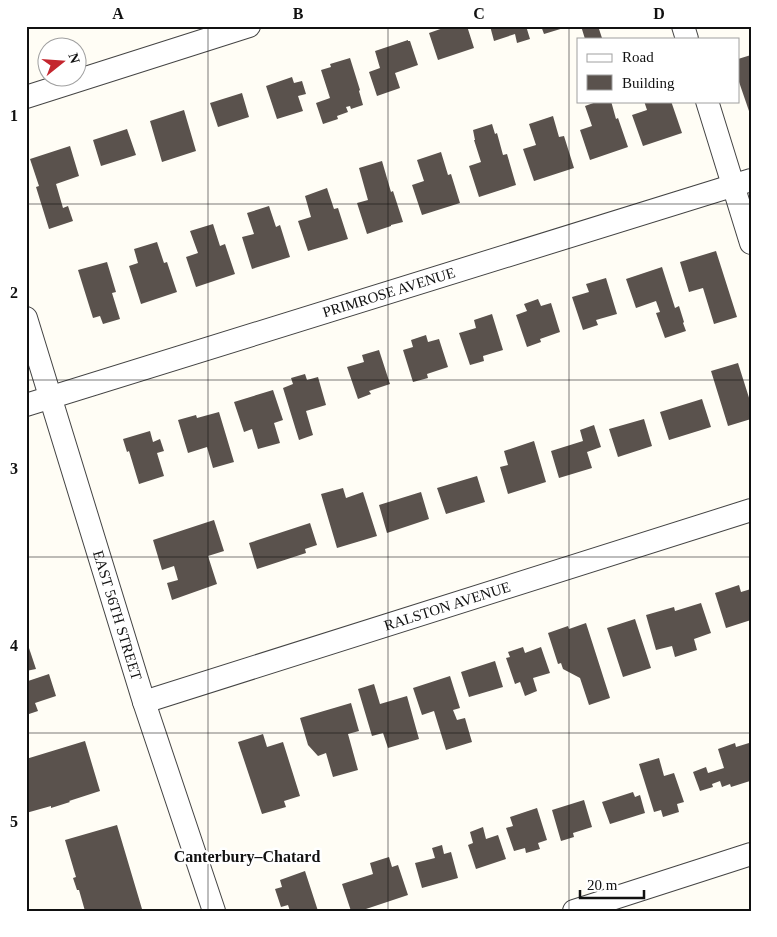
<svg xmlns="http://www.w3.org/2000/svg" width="777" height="937" font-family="Georgia,serif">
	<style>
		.building { fill: #5a524d }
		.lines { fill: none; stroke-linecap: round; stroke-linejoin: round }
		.minor-casing { stroke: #444; stroke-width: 24 }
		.minor { stroke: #fff; stroke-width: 22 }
		.grid { fill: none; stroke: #111; stroke-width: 1; stroke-opacity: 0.55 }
		.labels { text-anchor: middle; stroke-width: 5; stroke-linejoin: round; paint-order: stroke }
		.street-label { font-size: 15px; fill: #111; stroke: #fff }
		.neighbourhood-label { font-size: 16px; font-weight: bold; fill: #111; stroke: #fff }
		.neatline { fill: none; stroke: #111; stroke-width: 2 }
		.grid-label { font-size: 16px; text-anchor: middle; font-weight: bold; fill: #111 }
	</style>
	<rect width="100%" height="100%" fill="#fffdf5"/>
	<!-- building -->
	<path class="building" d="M449 26H467L474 48 438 60 429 33Z
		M490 26H526L530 39 517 43 515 34 494 41Z
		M541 26H567V27L544 34Z
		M581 26H598L602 38 585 39Z
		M408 40V41H410L418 65 395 73 400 88 377 96 369 72 380 68 375 51Z
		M751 55V111H749L738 79V59Z
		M350 58 360 90 359 91 363 105 351 109 350 106 346 107 348 112 337 116 338 119 323 124 316 103 330 98 321 70 331 67 330 64Z
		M292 77 294 83 302 81 306 94 298 96 303 111 277 119 266 86Z
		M242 93 249 117 218 127 210 103Z
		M599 101H611L616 119 618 118 628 147 590 160 580 130 592 126 585 106Z
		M644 101H671L682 133 643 146 632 115 647 110Z
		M184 110 196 151 162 162 150 121Z
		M553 116 559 137 564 136 574 168 534 181 523 149 536 145 529 124Z
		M492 124 495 134 497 133 503 155 507 154 516 185 479 197 469 166 481 162 474 140H475L473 130Z
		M127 129 136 155 101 166 93 140Z
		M70 146 79 176 56 184 63 208 68 206 73 221 49 229 36 187 39 186 30 159Z
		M441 152 448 175 451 174 460 203 422 215 412 185 424 181 417 160Z
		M382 161 391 192 393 191 403 222 391 225V226L367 234 357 203 368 200 359 168Z
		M327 188 334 209 338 208 348 239 308 251 298 221 311 217 305 196Z
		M269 206 276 227 280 225 290 257 252 269 242 237 254 234 247 213Z
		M213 224 220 246 225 244 235 274 196 287 186 257 198 253 190 231Z
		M157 242 164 263 167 262 177 292 141 304 129 266 138 263 134 249Z
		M716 251 737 317 714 324 703 288 689 292 680 262Z
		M107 262 116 292 112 293 120 319 103 324 100 316 93 318 78 270Z
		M662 267 675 308 679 306 684 322 683 323 686 331 665 338 656 313 660 312 656 301 636 308 626 279Z
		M606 278 617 314 596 320 598 325 583 330 572 297 589 292 586 284Z
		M538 299 541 306 551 303 560 332 540 339 541 342 527 347 516 315 527 311 524 304Z
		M492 314 503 350 483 356 484 361 470 365 459 333 476 328 474 320Z
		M426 335 428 342 439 339 448 367 427 374 428 378 413 382 403 350 413 347 411 340Z
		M379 350 390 384 369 391 371 394 358 399 347 367 364 362 362 355Z
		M738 363 751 404V419L728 426 711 371Z
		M305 374 307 380 318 377 326 405 306 411 313 435 299 440 283 388 293 384 291 378Z
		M273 390 283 420 274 423 280 443 258 449 252 429 244 432 234 402Z
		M702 399 711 427 669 440 660 412Z
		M219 412 234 462 213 468 207 447 188 453 178 420 196 415 197 418Z
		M644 419 652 446 618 457 609 429Z
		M594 425 601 447 587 452 592 468 559 478 551 451 583 441 580 430Z
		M150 431 153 442 160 439 164 451 157 453 164 476 139 484 129 451 127 452 123 439Z
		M534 441 546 482 508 494 500 467 508 465 504 451Z
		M477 476 485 502 446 514 437 488Z
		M343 488 346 498 363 492 377 536 337 548 321 494Z
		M421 492 429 519 387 533 379 505Z
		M214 520 224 551 208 556 217 584 172 600 167 583 178 580 174 566 162 570 153 540Z
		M310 523 317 545 305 549 306 553 257 569 249 543Z
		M739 585 741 592 751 589V620L726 628 715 593Z
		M701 603 711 633 694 639 697 650 675 657 672 646 656 650 646 615 674 607 675 611Z
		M635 619 651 668 623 677 607 628Z
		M586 623 610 698 589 705 580 678 563 669 561 663 558 664 548 633 568 626 569 629Z
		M26 639 36 669 26 671Z
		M523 647 525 653 541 647 550 673 533 678 537 691 525 696 520 682 515 684 506 658 510 657 508 652Z
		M495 661 503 687 469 697 461 672Z
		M49 674 56 696 35 703 38 711 26 715V684H29L28 681Z
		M450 676 460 708 453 710 457 720 465 718 472 742 446 750 434 711 422 715 413 688Z
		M374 684 380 704 407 696 419 739 388 748 383 733 372 736 358 689Z
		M351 703 359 731 348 734 358 770 333 777 326 753 318 756 308 745 300 718Z
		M263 734 267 747 283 742 300 796 284 801 286 807 262 814 238 742Z
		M85 741 100 791 69 801 70 802 51 808V806L26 813V759Z
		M735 743 736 747 749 743 751 748V777H749L750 781 731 787 730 784 722 787 720 781 712 784 713 787 700 791 693 772 706 767 708 773 724 768 718 749Z
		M659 758 664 776 674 773 684 802 677 804 679 812 663 817 661 810 654 812 639 764Z
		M633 792 635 797 640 795 645 813 610 824 602 802Z
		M584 800 592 827 573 833 574 837 561 841 552 810Z
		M537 808 547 840 538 843 540 849 526 853 525 848 514 851 506 828 513 826 510 817Z
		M117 825 142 909 137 911H85L79 890H77L73 878 76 877 65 840Z
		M483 827 486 839 498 835 506 859 476 869 468 845 473 843 470 832Z
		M442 845 444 854 451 852 458 878 422 888 415 863 435 858 432 848Z
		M389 857 392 867 398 865 408 895 360 911H351L342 884 373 874 370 863Z
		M305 871 318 911H290L288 905 281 907 275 889 282 887 280 880Z"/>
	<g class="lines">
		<!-- minor casing -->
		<g class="minor-casing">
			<g id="minor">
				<path d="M683 26 687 39"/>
				<path d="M26 97 249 26"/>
				<path d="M707 101 751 243"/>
				<path id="s1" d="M26 318 144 702 214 911"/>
				<path id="s2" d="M26 405 751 180"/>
				<path id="s3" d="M144 702 751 510"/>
				<path d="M574 911 751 854"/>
			</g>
		</g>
		<!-- minor -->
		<use href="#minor" class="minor"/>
	</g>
	<!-- grid -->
	<path class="grid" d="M208 26V911M388 26V911M569 26V911M26 204H751M26 380H751M26 557H751M26 733H751"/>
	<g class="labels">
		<!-- street labels -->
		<g class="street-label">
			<text dy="5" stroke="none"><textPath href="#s2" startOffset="380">PRIMROSE AVENUE</textPath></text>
			<text dy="5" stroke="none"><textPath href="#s3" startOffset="318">RALSTON AVENUE</textPath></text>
			<text dy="5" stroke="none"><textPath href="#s1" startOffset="311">EAST 56TH STREET</textPath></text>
		</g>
		<!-- neighbourhood labels -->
		<g class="neighbourhood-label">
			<text x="247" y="862">Canterbury–Chatard</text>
		</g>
	</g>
	<!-- border -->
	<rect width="777" height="937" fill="none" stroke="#ffffff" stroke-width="55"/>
	<!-- legend -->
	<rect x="577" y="38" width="162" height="65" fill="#ffffff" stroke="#a0a0a0"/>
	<rect x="587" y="54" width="25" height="8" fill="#ffffff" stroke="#a0a0a0"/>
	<text x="622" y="62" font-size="15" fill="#111111">Road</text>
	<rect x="587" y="75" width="25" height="15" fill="#5a524d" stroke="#a0a0a0"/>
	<text x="622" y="88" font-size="15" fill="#111111">Building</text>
	<!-- north arrow -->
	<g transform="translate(62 62) rotate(73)"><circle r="24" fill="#ffffff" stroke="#a0a0a0"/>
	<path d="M0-4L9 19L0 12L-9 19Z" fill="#c4262e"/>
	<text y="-8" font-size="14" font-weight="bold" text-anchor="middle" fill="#111111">N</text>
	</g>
	<!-- scale -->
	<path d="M580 890v8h64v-8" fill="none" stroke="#111111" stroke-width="2.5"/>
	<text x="587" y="890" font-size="15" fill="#111111" stroke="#ffffff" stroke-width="4" paint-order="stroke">20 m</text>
	<rect x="28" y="28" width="722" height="882" class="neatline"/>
	<g class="grid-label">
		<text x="118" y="19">A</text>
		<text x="298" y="19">B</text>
		<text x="479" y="19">C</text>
		<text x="659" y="19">D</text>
		<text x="14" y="121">1</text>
		<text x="14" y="298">2</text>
		<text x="14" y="474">3</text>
		<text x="14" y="651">4</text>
		<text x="14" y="827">5</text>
	</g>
</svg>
